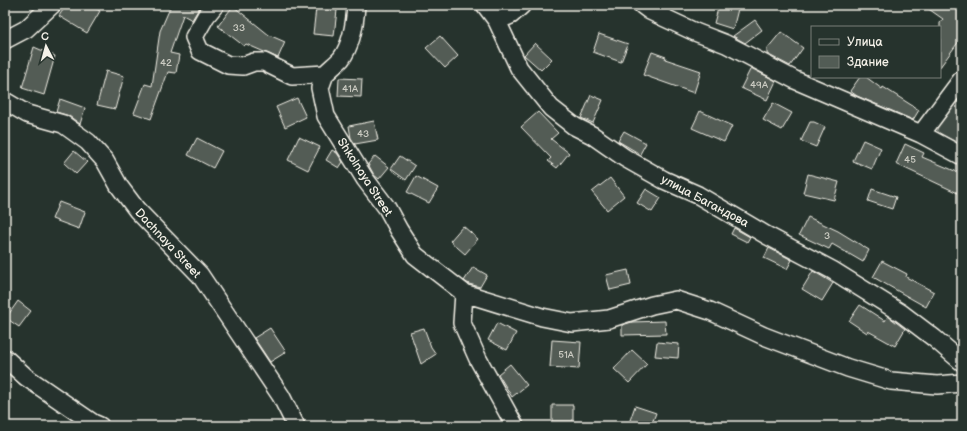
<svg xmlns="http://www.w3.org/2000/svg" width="967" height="431" font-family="'Balsamiq Sans',sans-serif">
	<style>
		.green { fill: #414b45; stroke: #9a9e96 }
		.building { fill: #525c55; stroke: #f4f1e8 }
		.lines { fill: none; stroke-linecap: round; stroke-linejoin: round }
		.street-casing { stroke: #f4f1e8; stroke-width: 20 }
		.street { stroke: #26332d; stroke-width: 17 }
		.labels { text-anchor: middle; stroke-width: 3; stroke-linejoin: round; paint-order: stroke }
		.number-label { font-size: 10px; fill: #ccccc3 }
		.street-label { font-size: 12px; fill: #f4f1e8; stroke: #26332d }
	</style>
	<rect width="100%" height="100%" fill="#26332d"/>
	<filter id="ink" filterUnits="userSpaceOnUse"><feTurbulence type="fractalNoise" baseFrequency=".025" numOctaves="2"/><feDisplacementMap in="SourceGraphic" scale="8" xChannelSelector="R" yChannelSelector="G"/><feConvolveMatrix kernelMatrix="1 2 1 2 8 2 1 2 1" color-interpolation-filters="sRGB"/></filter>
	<g filter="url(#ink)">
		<!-- green -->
		<path class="green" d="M962 90V145L939 133 934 123Z"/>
		<!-- building -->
		<path class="building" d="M66 5H90L100 11 87 33 59 16Z
			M164 5H201L192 20 183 15 170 53 179 55 176 73 168 72 151 119 134 113 145 84 152 86 160 31 170 8Z
			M719 5H739L733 29 714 23Z
			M923 5H962V37L940 67V23L943 19Z
			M233 6 269 35 285 42 278 58 246 44 244 46 218 26Z
			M316 8 337 10 334 36 313 34Z
			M755 20 762 30 745 43 733 36Z
			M781 32 803 48 790 66 767 54V49Z
			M599 34 628 44 621 62 593 52Z
			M440 36 458 56 445 68 426 48Z
			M535 43 552 59 541 70 524 55Z
			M34 47 55 56 44 95 22 88Z
			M652 52 666 57 665 59 701 71 694 93 643 75Z
			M751 68 776 81 767 100 741 88Z
			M106 71 124 76 115 109 97 105Z
			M860 77H866L882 89 883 87 919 110 913 120 857 96 850 91Z
			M339 78 362 79 361 97 338 96Z
			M591 95 603 100 593 123 581 118Z
			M297 98 306 117 285 127 276 107Z
			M60 99 85 108 80 124 69 116 56 112Z
			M773 103 792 113 782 130 763 120Z
			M700 111 732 126 724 142 692 128Z
			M538 112 558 133 551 139 569 153 557 168 548 161 551 158 521 127Z
			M374 121 378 140 355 144 351 138 349 126Z
			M810 122H814L825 127 816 147 801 141Z
			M624 131 646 143 640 154 618 141Z
			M299 137 320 147 308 170 288 160Z
			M197 138 222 151 213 168 188 155Z
			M863 140 881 148 872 169 853 161Z
			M905 144 924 153 922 157 962 174V195L896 164Z
			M332 150 337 153 343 162 339 168 326 160Z
			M74 151 87 162 76 174 64 163Z
			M375 156 389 167 379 179 374 175 368 164Z
			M400 156 415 166 406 180 391 169Z
			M808 174 839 182 834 200 803 193Z
			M416 176 438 188 429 203 407 192Z
			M610 178 624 196 607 210 592 192Z
			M646 189 661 198 652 212 637 203Z
			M872 189 896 197 892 209 868 201Z
			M59 202 85 212 79 229 52 219Z
			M808 217 838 231 869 250 863 262 832 244 829 249 799 235Z
			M463 226 478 239 465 254 450 241Z
			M734 228 750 237 747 242 731 234Z
			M769 248 792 260 787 269 764 258Z
			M882 261 907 274 906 277 934 292 926 307 873 277Z
			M473 267 487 275 480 287 469 284 464 281Z
			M628 270 631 285 610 290 606 275Z
			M813 271 833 283 822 301 802 289Z
			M18 301 31 311 19 327 6 318Z
			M860 305 885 321 888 316 905 329 895 346 868 331 867 333 849 321Z
			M665 321 666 334 622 335V325L632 322Z
			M497 323 516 333 507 350 488 340Z
			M270 328 286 352 270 362 254 338Z
			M424 328 431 347 436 354 421 364 410 332Z
			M552 340 581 342 579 369 550 367Z
			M657 342 679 344 678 358 655 356Z
			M632 350 647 364 629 383 614 369Z
			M510 364 527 385 512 397 498 374Z
			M552 405H573V421H552Z
			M635 406 656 413 651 426H628Z"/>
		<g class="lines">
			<!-- street casing -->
			<g class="street-casing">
				<path id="street" d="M215 5 206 16 194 37 200 51 228 65 243 66 254 62H264L292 76 325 74 320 88 326 116 365 179 387 208 399 230 415 255 464 293 542 317 572 323 609 319 652 305 676 300 710 311 764 336 848 368 891 381 937 385 962 383
					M485 5 497 21 519 68 551 108 574 126 592 135 625 158 664 180 698 195 766 235 832 270 901 313 934 338 962 362
					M642 5 650 11 695 32 726 44 795 80 921 134 962 156
					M497 21 511 15 522 5
					M5 40 26 29 52 5
					M325 74C330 69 336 64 341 59 352 44 355 23 356 5
					M5 101 27 114 63 124 88 142 105 161 119 186 137 210 200 275 281 396 296 426
					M921 134 962 79
					M464 293 462 323 478 359 515 426
					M5 358 26 377 93 423 100 426"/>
			</g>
			<!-- street -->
			<use href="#street" class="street"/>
		</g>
	</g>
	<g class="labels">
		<!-- number labels -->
		<g class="number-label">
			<text x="239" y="31">33</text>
			<text x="166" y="66">42</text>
			<text x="759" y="88">49А</text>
			<text x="350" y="92">41А</text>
			<text x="363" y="137">43</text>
			<text x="910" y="163">45</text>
			<text x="827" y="239">3</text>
			<text x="566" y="358">51А</text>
		</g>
		<!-- street labels -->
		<g class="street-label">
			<text transform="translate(365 177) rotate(57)" y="4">Shkolnaya Street</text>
			<text transform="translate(705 201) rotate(28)" y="4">улица Багандова</text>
			<text transform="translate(168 243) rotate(47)" y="4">Dachnaya Street</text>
		</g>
	</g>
	<!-- margin -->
	<rect width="967" height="431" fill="none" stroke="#26332d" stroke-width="20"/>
	<rect x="10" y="10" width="947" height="411" fill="none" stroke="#f4f1e8" stroke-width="1.5" filter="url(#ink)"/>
	<!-- legend -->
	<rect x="811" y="26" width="130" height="52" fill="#26332d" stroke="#787f78"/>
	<rect x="819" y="39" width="20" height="6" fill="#26332d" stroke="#787f78"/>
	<text x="847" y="46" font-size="12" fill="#f4f1e8">Улица</text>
	<rect x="819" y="56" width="20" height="12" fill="#525c55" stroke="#787f78"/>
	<text x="847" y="66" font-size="12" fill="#f4f1e8">Здание</text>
	<!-- north arrow -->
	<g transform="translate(46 46) rotate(354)" stroke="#26332d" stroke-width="3" paint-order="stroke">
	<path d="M0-3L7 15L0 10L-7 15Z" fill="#f4f1e8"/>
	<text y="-6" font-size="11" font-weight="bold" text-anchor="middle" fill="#f4f1e8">С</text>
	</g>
</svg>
